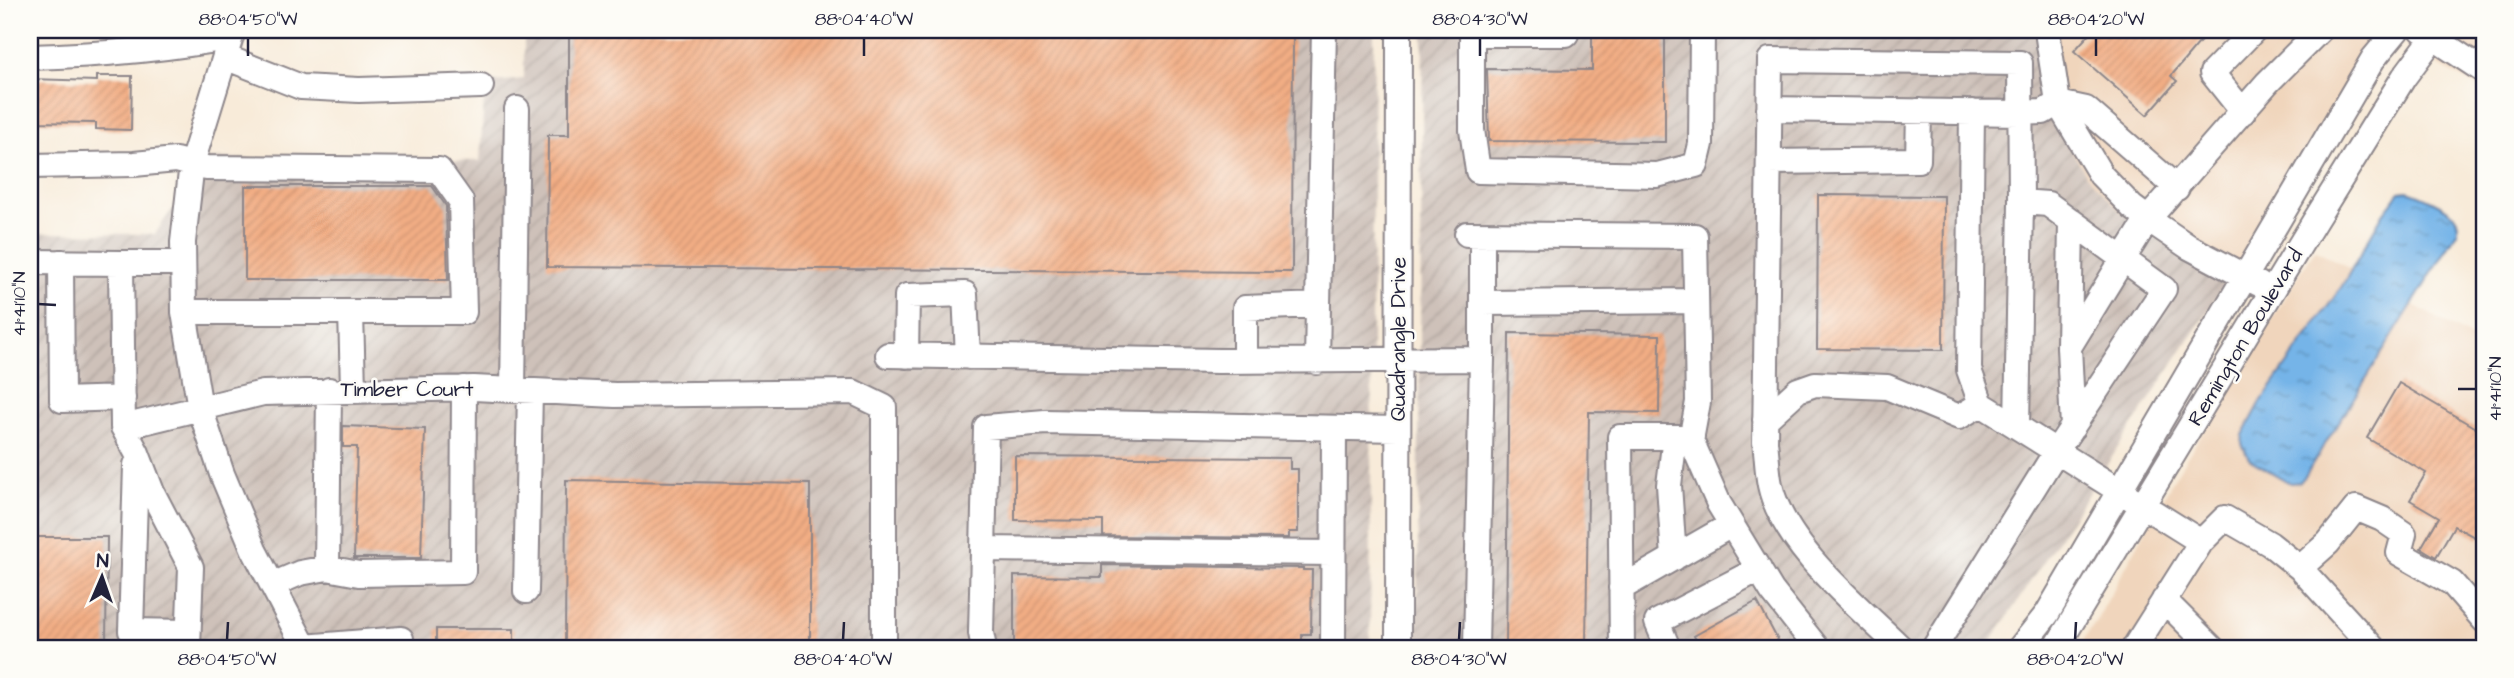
<svg xmlns="http://www.w3.org/2000/svg" width="2514" height="678" font-family="'Architects Daughter',sans-serif">
	<style>
		.built { fill: #f0d5bc }
		.industrial { fill: url(#industrial-furrows) }
		.grass { fill: url(#grass-dots); stroke: #5a785e; stroke-width: 2 }
		.water { fill: url(#water-ripples); stroke: #4b6b92; stroke-width: 2 }
		.building { fill: url(#building-hatch) }
		.lines { fill: none; stroke-linecap: round; stroke-linejoin: round }
		.minor-casing { stroke: #8d868a; stroke-width: 28 }
		.minor { stroke: #fff; stroke-width: 24 }
		.ticks { fill: none; stroke: #22223b; stroke-width: 2.5 }
		.labels { text-anchor: middle; stroke-width: 5; stroke-linejoin: round; paint-order: stroke }
		.street-label { font-size: 21px; fill: #22223b; stroke: #fdfcf7 }
		.neatline { fill: none; stroke: #22223b; stroke-width: 2.5 }
		.ticks-label { font-size: 18px; text-anchor: middle; fill: #22223b }
	</style>
	<defs>
		<pattern id="industrial-furrows" width="10" height="10" patternUnits="userSpaceOnUse" patternTransform="scale(1.75)"><rect width="10" height="10" fill="#cec1b9"/><path d="M-1 1l2-2M0 10L10 0M9 11l2-2" fill="none" stroke="#b1a6a0"/></pattern>
		<pattern id="grass-dots" width="8" height="8" patternUnits="userSpaceOnUse" patternTransform="scale(1.75)"><rect width="8" height="8" fill="#92cd81"/><path d="M2 2h.1M6 6h.1" fill="none" stroke="#7eb070" stroke-width="1.8" stroke-linecap="round"/></pattern>
		<pattern id="water-ripples" width="26" height="14" patternUnits="userSpaceOnUse" patternTransform="scale(1.75)"><rect width="26" height="14" fill="#74b4e8"/><path d="M2 4q2-2 4 0t4 0M15 11q2-2 4 0t4 0" fill="none" stroke="#5f92bd"/></pattern>
		<pattern id="building-hatch" width="6" height="6" patternUnits="userSpaceOnUse" patternTransform="scale(1.75)"><rect width="6" height="6" fill="#f2ad84"/><path d="M-1 1l2-2M0 6l6-6M5 7l2-2" fill="none" stroke="#cf9573"/></pattern>
	</defs>
	<rect width="100%" height="100%" fill="#fdfcf7"/>
	<filter id="ink" filterUnits="userSpaceOnUse"><feTurbulence type="fractalNoise" baseFrequency=".0143" numOctaves="2"/><feDisplacementMap in="SourceGraphic" scale="14" xChannelSelector="R" yChannelSelector="G"/><feConvolveMatrix kernelMatrix="1 2 1 2 8 2 1 2 1" color-interpolation-filters="sRGB"/></filter>
	<filter id="wash" filterUnits="userSpaceOnUse"><feTurbulence type="fractalNoise" baseFrequency=".00686" numOctaves="4" result="noise"/><feDisplacementMap in="SourceGraphic" scale="28" xChannelSelector="R" yChannelSelector="G"/><feGaussianBlur stdDeviation="1.57" result="paint"/><feColorMatrix in="noise" values="0 0 0 0 0 0 0 0 0 0 0 0 0 0 0 0 0 1.4 0 .05"/><feComposite in="paint" operator="in"/></filter>
	<g filter="url(#wash)">
		<rect width="100%" height="100%" fill="#f8ebd9"/>
		<!-- built -->
		<path class="built" d="M2036 30H2385L2319 131 2225 284 2120 211 2086 175 2064 137 2043 81Z
			M2472 30H2484V90L2436 64Z
			M2315 249 2484 345V648H2078L2095 623 2175 477Z"/>
		<!-- industrial -->
		<path class="industrial" d="M524 30H1374L1370 648H30V233L155 234 208 158 480 161 485 83 524 79Z
			M1423 30H1742L2037 34 2064 137 2086 175 2120 211 2225 284 1987 648H1417Z"/>
		<!-- grass -->
		<path class="grass" d="M1742 30H2036L2037 34Z"/>
		<!-- water -->
		<path class="water" d="M2407 191C2419 194 2445 206 2454 215 2458 219 2458 225 2458 231L2306 475 2300 482 2290 483 2249 459 2242 444 2243 435 2261 402 2342 286 2383 214 2400 192Z"/>
		<g id="blocks">
			<!-- building -->
			<path class="building" d="M569 30H1293L1292 272 547 267 548 135H569Z
				M1592 30H1665V142L1489 141 1487 69 1592 70Z
				M2093 30H2210L2171 76 2177 81 2147 115 2074 51Z
				M97 76H132L131 130 96 129V123L30 122V79L97 81Z
				M245 186H432L446 206 448 280H245Z
				M1818 195 1944 196 1943 350 1817 349Z
				M1509 333 1660 335 1659 413 1589 412 1586 648H1506Z
				M2399 383 2484 433V528L2478 539 2454 526 2436 557 2421 548 2439 517 2410 500 2426 473 2367 438Z
				M343 426 425 429 421 558H354L357 447H343Z
				M1015 456 1290 458V469H1298V532H1289V538L1103 536V521L1015 520Z
				M566 480 810 484V648H565Z
				M30 537H107L106 648H30Z
				M1102 565 1303 568V570H1312L1311 634H1302V646L1014 644V576L1102 577Z
				M1757 601 1782 648H1700L1694 636Z
				M436 629H514V648H436Z"/>
		</g>
	</g>
	<g filter="url(#ink)">
		<use href="#blocks" fill-opacity="0" stroke="#8d868a" stroke-width="2"/>
		<g class="lines">
			<!-- minor casing -->
			<g class="minor-casing">
				<path id="minor" d="M233 30 192 163 183 242 184 312 200 408 222 474 254 550 305 648
					M1472 30V130L1478 171 1657 175 1696 165 1701 144 1702 30
					M2049 30 2048 38 2058 103 2101 175 2132 207 2148 219 2189 247 2259 284
					M2422 30 2484 71
					M1472 34H1566V30
					M30 57C98 55 164 50 231 37
					M225 57 301 87 359 90 481 86
					M1769 109 2019 113 2043 112 2058 103 2086 109 2177 188
					M1972 112 1969 370 1981 404 2201 542 2134 648
					M2243 112 2212 73 2254 30
					M1769 162 1918 160 1919 111
					M30 166 134 164 176 160 206 168 439 170 461 201 464 312H184
					M1467 234 1695 236 1698 402 1691 440 1719 504 1772 591 1817 648
					M30 262 121 263
					M61 262 62 400 123 398
					M182 263H121L123 427 263 393 474 388 615 395 853 392 884 407V648
					M1482 303 1695 301
					M1318 305 1324 30
					M351 312 353 389
					M2069 347 2071 221
					M888 355 1219 361 1482 359V235
					M906 356 907 296 965 294 968 357
					M1245 361V308L1318 305 1317 362
					M513 390 517 109
					M1765 420 1798 390 1815 384 1887 387 1959 417 1981 404
					M2017 426 2021 202
					M123 427 137 453 152 492 191 567 188 648
					M2073 427 2069 347 2123 259 2148 219 2267 83 2320 30
					M136 465 131 631 188 632
					M2201 542 2225 518 2270 544 2300 568 2328 543 2356 508 2382 519 2404 534 2399 553 2452 583 2484 620
					M983 549 1333 553
					M1674 558 1669 485 1675 437
					M327 568 329 390
					M2300 568 2373 648
					M272 585 300 573 327 568 359 574 463 572 464 388
					M1621 588 1731 525
					M526 591 530 391
					M2164 600 2212 648
					M304 647 401 639V648
					M984 648 981 633 986 427 1045 422 1398 429
					M1333 648 1334 428
					M1398 648 1399 30
					M1476 648 1482 359
					M1622 648 1620 437H1692
					M1668 648 1657 622 1759 569
					M1901 648C1858 606 1783 546 1770 485 1767 471 1767 456 1765 442L1770 60 2020 63 2021 202 2048 204 2164 289 2057 450 1934 648
					M2020 648 2047 614 2373 59 2397 30
					M2056 648 2314 222 2404 77 2439 30"/>
			</g>
			<!-- minor -->
			<use href="#minor" class="minor"/>
		</g>
	</g>
	<!-- ticks -->
	<path class="ticks" d="M248 56V38M864 56V38M1480 56V38M2096 56V38M38 304 56 305M2458 389H2476M227 640 228 622M843 640 844 622M1459 640 1460 622M2075 640 2076 622"/>
	<g class="labels">
		<!-- street labels -->
		<g class="street-label">
			<text transform="translate(2245 337) rotate(-59)" y="7">Remington Boulevard</text>
			<text transform="translate(1398 339) rotate(-90)" y="7">Quadrangle Drive</text>
			<text x="407" y="396">Timber Court</text>
		</g>
	</g>
	<!-- margin -->
	<rect width="2514" height="678" fill="none" stroke="#fdfcf7" stroke-width="77"/>
	<!-- north arrow -->
	<g transform="translate(102 577) rotate(2)" stroke="#fdfcf7" stroke-width="5" paint-order="stroke">
	<path d="M0-5L12 26L0 18L-12 26Z" fill="#22223b"/>
	<text y="-10" font-size="19" font-weight="bold" text-anchor="middle" fill="#22223b">N</text>
	</g>
	<rect x="38" y="38" width="2438" height="602" class="neatline"/>
	<g class="ticks-label">
		<text x="248" y="25">88°04'50"W</text>
		<text x="864" y="25">88°04'40"W</text>
		<text x="1480" y="25">88°04'30"W</text>
		<text x="2096" y="25">88°04'20"W</text>
		<text transform="translate(19 304) rotate(-90)" y="6">41°41'10"N</text>
		<text transform="translate(2495 389) rotate(-90)" y="6">41°41'10"N</text>
		<text x="227" y="665">88°04'50"W</text>
		<text x="843" y="665">88°04'40"W</text>
		<text x="1459" y="665">88°04'30"W</text>
		<text x="2075" y="665">88°04'20"W</text>
	</g>
</svg>
